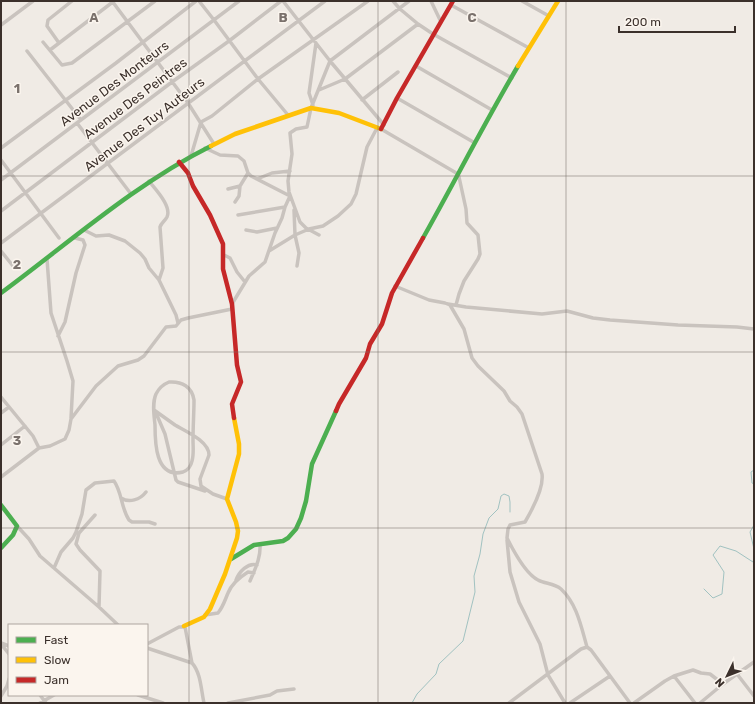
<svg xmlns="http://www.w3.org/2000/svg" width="755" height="704" font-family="Rubik,sans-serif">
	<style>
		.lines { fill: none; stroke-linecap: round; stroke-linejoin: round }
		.stream { stroke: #a1c2c1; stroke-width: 1 }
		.street { stroke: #c9c3be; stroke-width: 3.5 }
		.fast { stroke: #4caf50; stroke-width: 4.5 }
		.slow { stroke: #ffc107; stroke-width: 4.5 }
		.jam { stroke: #c62828; stroke-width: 4.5 }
		.grid { fill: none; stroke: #7a716c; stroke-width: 1; stroke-opacity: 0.55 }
		.labels { text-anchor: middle; stroke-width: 3; stroke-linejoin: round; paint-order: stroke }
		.street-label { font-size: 13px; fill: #3b302b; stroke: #fbf5ee }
		.grid-label { font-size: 13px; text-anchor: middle; font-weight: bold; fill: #7a716c; stroke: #fbf5ee; stroke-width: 3; stroke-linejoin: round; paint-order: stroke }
	</style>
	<rect width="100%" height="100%" fill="#f0ebe5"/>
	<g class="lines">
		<!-- stream -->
		<path class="stream" d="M754 470 751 472 752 483 754 484
			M754 525 750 532 754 549
			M704 589 713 598 722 594 724 572 713 555 720 546 736 551 753 562 754 558
			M412 703 417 694 436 674 439 664 463 641 475 592 474 576 480 554 483 534 489 518 498 509 501 496 504 494 509 496 510 502V512"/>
		<!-- street -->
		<path class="street" d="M112 1 188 103 214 144
			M199 1 214 20 258 79 288 115
			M283 1 330 61 384 125
			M393 1 400 9 418 24
			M431 1 441 22
			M522 1 549 16
			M451 5 529 48
			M1 25 33 1
			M43 42 62 65 72 63 155 1
			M59 43 47 26 48 20 72 1
			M50 50 114 1
			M27 51 81 120
			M416 66 492 110
			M319 90 345 79 418 24 433 34 512 78
			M397 98 475 143
			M362 100 398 72
			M313 105 309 93 316 43
			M77 123 131 194
			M381 129 458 174 459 177 466 209 467 223 478 235 480 254 478 259 464 281 459 294 456 305
			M1 148 116 63 196 1
			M205 148 220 155 238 156 244 161 248 173 251 176 290 196
			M191 156 201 122 212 116 258 79 368 1
			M1 160 59 238
			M257 179 272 173 290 171
			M1 180 239 1
			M149 181C155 189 172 206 167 217 165 221 161 223 160 227L163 268 159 280
			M228 189 240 186
			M235 202 239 196 240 186 248 173
			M294 210 295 235 299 253 297 266
			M1 211 172 82 229 41 281 1
			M238 215 285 207
			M84 230 96 236 109 235 125 241 140 253 145 259 149 268 159 280 176 315 178 323
			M246 230 257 232 277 228
			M319 235 306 228 300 222 289 192 288 181 292 154 290 133 296 129 307 127 311 108 330 61 409 1
			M1 243 325 1
			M1 251 13 266
			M269 251 295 235 309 229 323 226 338 216 351 204 356 194 367 147 377 128
			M224 255 230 258 237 272 245 282
			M47 259 51 313 67 361 73 381 71 418
			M395 286 429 300 445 303 450 305 464 329 472 358 478 366 504 391 510 401 517 407 522 414 542 474C544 488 532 510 525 522L510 525 508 529 507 538C513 550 526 574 538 580 545 584 554 583 561 589 577 604 581 626 587 647
			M232 304 249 276 265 262 275 233 282 218 285 207 290 196
			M448 304 466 307 542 314 567 311 593 318 610 320 678 325 737 327 754 329
			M58 336 65 322 76 273 85 245 83 240 75 238
			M169 382C182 381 192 387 194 400 194 413 193 426 193 440 193 447 194 454 192 461 191 466 188 470 183 472 155 479 155 441 155 425 154 415 152 403 156 394 159 388 164 384 169 382Z
			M1 397 33 436 39 448
			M154 410C161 415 168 420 175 425 185 431 209 441 209 455L200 479 201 486 213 494 227 499
			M1 413 9 407
			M156 413 165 434 176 480 178 482 205 491
			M1 445 25 426
			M1 477 39 448 50 446 65 439 69 430 71 419 96 386 118 366 138 360 144 356 166 327 176 326 181 320 188 318 232 309
			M121 498C129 503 140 500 146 492
			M95 515 79 533 76 544 80 550 100 571 99 607
			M17 526 29 539 40 556 99 607 118 625
			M507 540 510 572 519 602 540 644 548 675 565 703
			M54 568 61 552 73 538 76 532 82 514 86 490 95 483 114 481C122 492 121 508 129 520L132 522H149L155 524
			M236 580C239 572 248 562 257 565
			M250 581C255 569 261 558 260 544
			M205 615 218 613C223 607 225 600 228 593 232 583 240 577 248 572L254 573
			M1 643 9 646
			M1 644 9 654
			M147 644 179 627H185L192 663C201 673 201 690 204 703
			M147 648 192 663
			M737 674 754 696
			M674 676 695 703
			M40 695 46 703
			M138 695 163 703
			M1 696 7 686 9 679
			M40 703 54 695
			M228 703 270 695 277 691 294 689
			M509 703 581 649 587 647 591 650 630 703
			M570 703 610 676
			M634 703 665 681 674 676 693 670 701 673 710 674 723 684
			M700 703 723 684 754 662"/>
		<!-- fast -->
		<path class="fast" d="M423 238C455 181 485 122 518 66
			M1 293C70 242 135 184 211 146
			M1 505 17 526 13 535 1 548
			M231 559 254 545 283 541 288 538 296 529 301 518 306 501 312 464 336 411"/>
		<!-- slow -->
		<path class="slow" d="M518 66 558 1
			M211 146 235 134 311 108 339 113 381 129
			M184 626 204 617 210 609 225 574 237 538 238 531 236 522 227 499 239 454V444L234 418"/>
		<!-- jam -->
		<path class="jam" d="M381 129 397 98 453 1
			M179 162 188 173 193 186 210 215 223 244V269L232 304 237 365 241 382 232 404 234 418
			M336 411 339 404 366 358 370 344 382 324 392 293 423 238"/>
	</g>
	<!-- grid -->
	<path class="grid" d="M189 1V703M378 1V703M566 1V703M1 176H754M1 352H754M1 528H754"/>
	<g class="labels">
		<!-- street labels -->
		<g class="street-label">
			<text transform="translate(114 83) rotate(-37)" y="5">Avenue Des Monteurs</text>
			<text transform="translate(135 98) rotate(-37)" y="5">Avenue Des Peintres</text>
			<text transform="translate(144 124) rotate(-37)" y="5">Avenue Des Tuy Auteurs</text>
		</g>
	</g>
	<g class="grid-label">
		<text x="94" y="22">A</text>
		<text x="283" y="22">B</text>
		<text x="472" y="22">C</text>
		<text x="17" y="93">1</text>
		<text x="17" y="269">2</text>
		<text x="17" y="445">3</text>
	</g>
	<!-- border -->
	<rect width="755" height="704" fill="none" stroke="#3b302b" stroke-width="4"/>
	<!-- legend -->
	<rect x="8" y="624" width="140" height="72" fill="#fbf5ee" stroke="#aea6a0"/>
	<rect x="16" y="637" width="20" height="6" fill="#4caf50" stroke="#aea6a0"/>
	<text x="44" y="644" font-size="12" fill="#3b302b">Fast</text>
	<rect x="16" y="657" width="20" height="6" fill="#ffc107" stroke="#aea6a0"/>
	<text x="44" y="664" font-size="12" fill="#3b302b">Slow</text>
	<rect x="16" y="677" width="20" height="6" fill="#c62828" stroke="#aea6a0"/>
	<text x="44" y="684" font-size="12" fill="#3b302b">Jam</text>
	<!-- north arrow -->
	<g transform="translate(727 676) rotate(227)" stroke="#fbf5ee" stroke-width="3" paint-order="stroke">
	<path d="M0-3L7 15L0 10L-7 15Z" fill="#3b302b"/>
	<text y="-6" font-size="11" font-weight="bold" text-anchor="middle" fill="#3b302b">N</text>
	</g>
	<!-- scale -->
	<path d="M619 26v6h116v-6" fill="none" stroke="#3b302b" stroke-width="2"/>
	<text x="625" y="26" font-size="12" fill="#3b302b" stroke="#fbf5ee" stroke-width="3" paint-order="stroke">200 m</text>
</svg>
